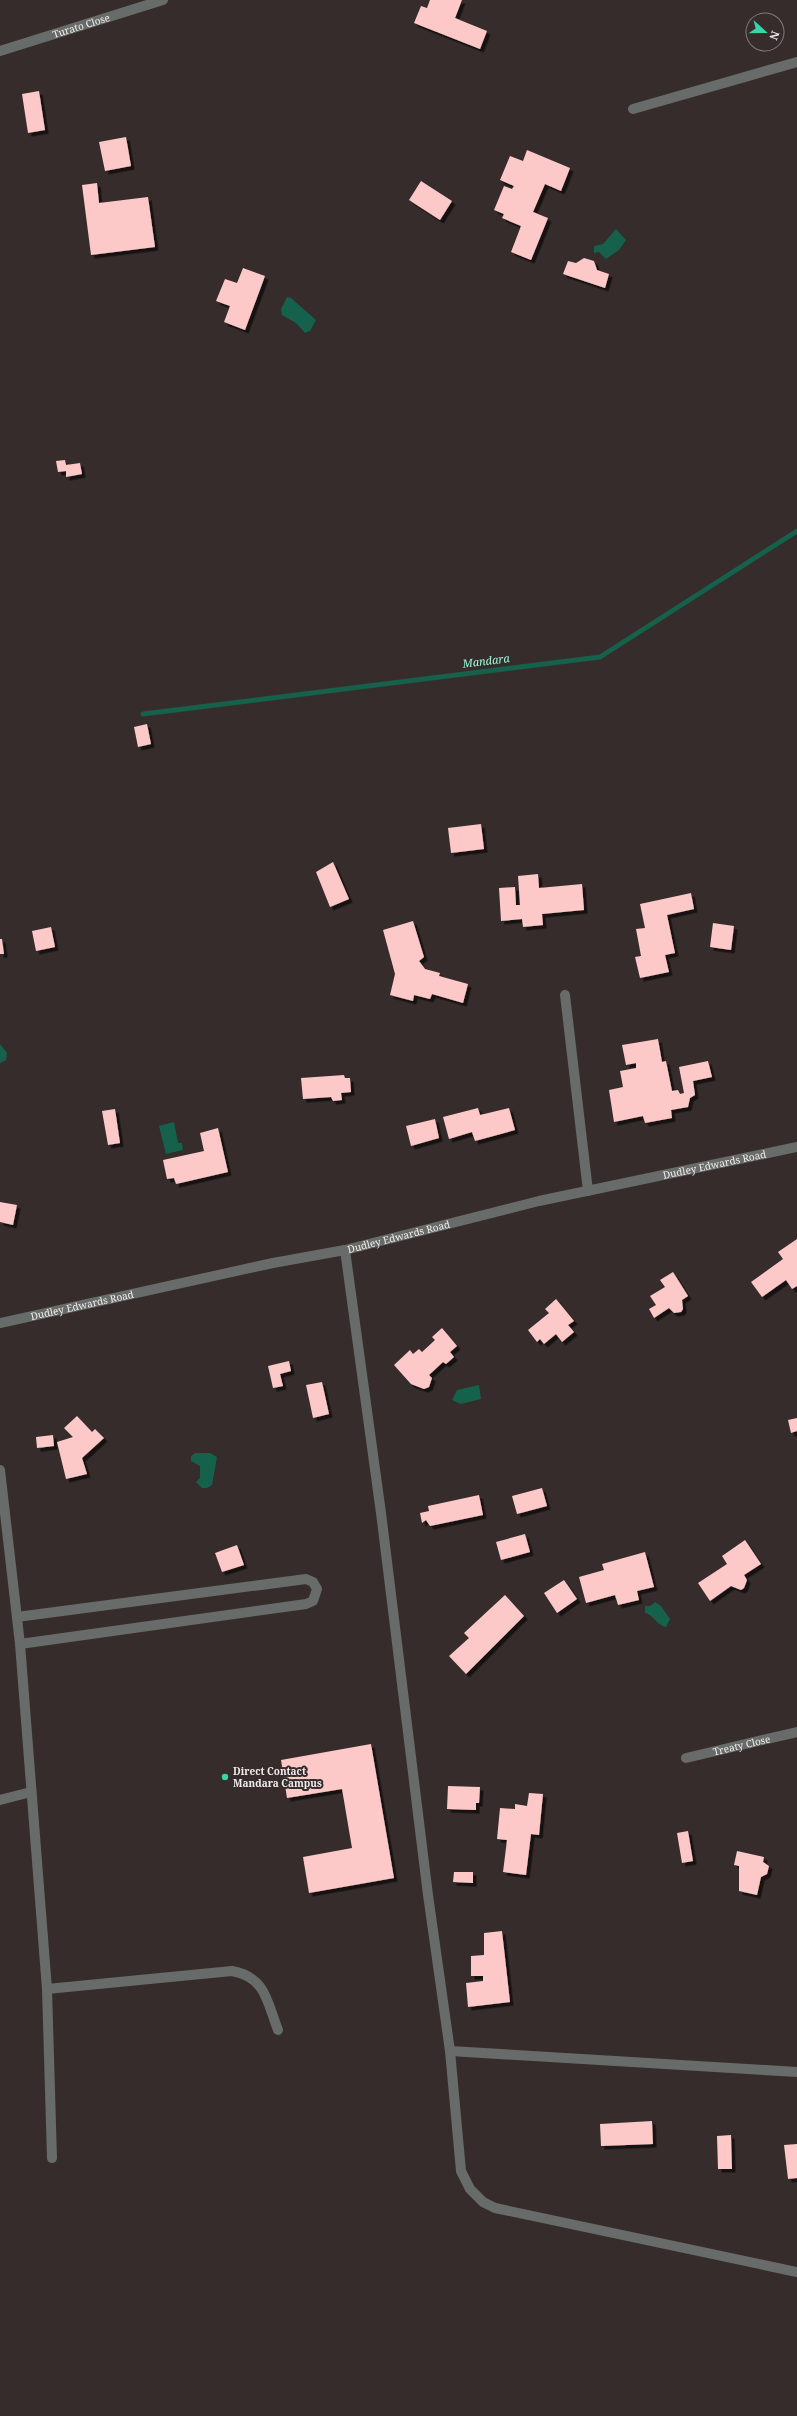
<svg xmlns="http://www.w3.org/2000/svg" width="797" height="2416" font-family="'Noto Serif',serif">
	<style>
		.water { fill: #16614b }
		.lines { fill: none; stroke-linecap: round; stroke-linejoin: round }
		.stream { stroke: #16614b; stroke-width: 5 }
		.building { fill: #fdc8c8; filter: url(#shadow) }
		.minor { stroke: #676b69; stroke-width: 10 }
		.poi-dot { fill: #36d4a7; stroke: #352c2b; stroke-width: 1.5 }
		.labels { text-anchor: middle; stroke-width: 4; stroke-linejoin: round; paint-order: stroke }
		.street-label { font-size: 10px; fill: #f2ecec; stroke: #352c2b }
		.poi-label { font-size: 10px; font-weight: bold; fill: #f2ecec; stroke: #352c2b; text-anchor: start }
		.water-label { font-size: 11px; font-style: italic; fill: #9bfbd8; stroke: #352c2b }
	</style>
	<defs>
		<filter id="shadow"><feDropShadow dx="3.5" dy="3.5" stdDeviation="0" flood-color="#0009"/></filter>
	</defs>
	<rect width="100%" height="100%" fill="#352c2b"/>
	<!-- water -->
	<path class="water" d="M616 229 626 240 619 250 606 259 599 252 594 253V246L603 244Z
		M287 297 291 298 316 320 310 331 305 333 296 323 282 315 281 309Z
		M0 1044 7 1053 6 1060 0 1063Z
		M174 1122 178 1143H182L183 1150 166 1154 159 1126Z
		M479 1385 481 1399 461 1404 452 1400 457 1390Z
		M195 1453H210L217 1457 212 1485 207 1488H202L196 1482 200 1478V1466L191 1461V1456Z
		M655 1602 661 1606 670 1619 666 1627C656 1625 654 1615 645 1613V1606H650Z"/>
	<g class="lines">
		<!-- stream -->
		<path class="stream" d="M143 714 600 657 797 531"/>
	</g>
	<!-- building -->
	<path class="building" d="M430 0H462L455 18 487 31 480 49 414 23 421 6 427 8Z
		M39 91 45 130 28 133 22 94Z
		M126 137 131 166 105 171 99 142Z
		M527 150 570 168 561 191 545 184 533 212 548 218 531 260 511 252 521 226 502 218 504 214 494 210 504 186 512 189 514 186 500 180 510 156 523 161Z
		M421 181 452 201 440 220 409 200Z
		M97 183 99 203 148 197 155 247 91 255 82 185Z
		M584 258 594 261 597 270 609 274 605 288 563 274 568 261 576 263Z
		M243 268 265 276 245 330 224 322 230 306 216 301 225 279 237 283Z
		M65 460 66 465 80 463 82 474 66 477V471L58 472 56 461Z
		M147 724 151 744 138 747 134 727Z
		M481 824 484 849 451 853 448 828Z
		M333 862 349 899 330 907 316 872Z
		M538 874 539 888 582 884 584 910 542 914 543 925 523 927 522 919 501 921 499 888 515 887 516 905H520L518 876Z
		M691 893 694 909 667 915 675 953 665 955 669 972 640 978 635 957 641 956 636 929 645 928 640 904Z
		M413 921 424 957 419 961 425 969 440 973 439 976 468 984 463 1003 432 994 430 999 414 995 413 1001 390 995 395 974 383 930Z
		M713 923 734 926 731 950 710 947Z
		M51 927 55 947 36 951 32 931Z
		M0 939H2L4 954H0Z
		M658 1039 662 1062 666 1061 672 1091 678 1090 680 1094 684 1093 679 1067 708 1061 712 1077 693 1081 695 1095 690 1098 688 1107 671 1110 672 1118 645 1123 643 1116 614 1122 609 1090 623 1087 620 1071 636 1068V1063L626 1065 622 1045Z
		M344 1075 345 1078H350L351 1092 341 1093 342 1100 333 1101 331 1097 303 1099 301 1078Z
		M478 1108 480 1115 509 1108 515 1130 475 1141 472 1132 449 1139 443 1117Z
		M115 1109 120 1143 108 1145 102 1111Z
		M435 1119 439 1138 411 1146 406 1126Z
		M218 1128 228 1172 176 1184 174 1178 167 1179 163 1160 204 1151 200 1133Z
		M0 1202 17 1205 13 1225 0 1222Z
		M797 1239V1286L792 1289 786 1280 762 1297 751 1282 783 1259 778 1252Z
		M673 1272 688 1296 682 1300 683 1309 681 1312 674 1313 669 1308 654 1318 649 1309 656 1305 650 1296 665 1287 660 1280Z
		M556 1299 574 1321 568 1325 574 1332 562 1342 556 1334 544 1344 540 1339 537 1342 528 1330 549 1313 545 1309Z
		M442 1328 457 1346 450 1352 454 1357 446 1364 443 1362 429 1375 432 1378 429 1387 424 1389 411 1384 394 1365 410 1350 413 1354 419 1349 422 1352 435 1340 432 1337Z
		M289 1361 291 1371 280 1374 283 1386 273 1388 268 1366Z
		M322 1382 329 1414 313 1418 306 1385Z
		M77 1416 92 1432 95 1429 104 1438 82 1458 87 1474 66 1479 57 1442 73 1437 64 1428Z
		M797 1418V1431L791 1433 788 1420Z
		M53 1435 54 1446 37 1448 36 1437Z
		M542 1488 547 1506 517 1514 512 1496Z
		M479 1495 483 1515 430 1526 426 1520 422 1523 420 1513 429 1511 428 1506Z
		M525 1534 530 1552 501 1560 496 1542Z
		M745 1540 761 1564 744 1575 747 1580 744 1588 741 1590 731 1586 710 1601 698 1583 727 1564 722 1556Z
		M237 1545 244 1565 222 1572 215 1553Z
		M645 1552 654 1587 637 1591 639 1600 618 1605 615 1595 586 1603 579 1577 604 1570 602 1564Z
		M564 1580 577 1599 557 1613 544 1593Z
		M505 1595 524 1616 466 1674 449 1656 469 1638 464 1633Z
		M371 1744 394 1878 309 1893 303 1857 352 1848 342 1789 287 1798 281 1760Z
		M448 1786 480 1787 479 1803H476V1810L447 1809Z
		M529 1793 543 1794 539 1835 531 1834 526 1875 503 1872 507 1840 497 1839 500 1808 515 1809V1804L527 1806Z
		M688 1831 693 1861 682 1863 677 1833Z
		M737 1851 764 1857 763 1862 769 1866 767 1874 761 1877 757 1895 739 1891V1866L734 1865Z
		M454 1872H473V1883L453 1882Z
		M502 1931 510 2002 468 2007 466 1983 483 1981V1976H471V1956L484 1955V1933Z
		M652 2121 653 2144 601 2146 600 2124Z
		M731 2135 732 2169H718L717 2136Z
		M797 2144V2178L788 2179 784 2145Z"/>
	<g class="lines">
		<!-- minor -->
		<g class="minor">
			<path id="s1" d="M0 51 163 0"/>
			<path d="M633 109 797 62"/>
			<path d="M565 995 588 1191"/>
			<path d="M345 1250 381 1513 428 1895 450 2051 461 2171 470 2189 483 2202 495 2208 797 2272"/>
			<path id="s2" d="M0 1323 273 1263 345 1250 539 1201 797 1147"/>
			<path d="M0 1470 20 1644 47 1989 52 2158"/>
			<path d="M17 1617 306 1579 313 1582 317 1589 313 1601 306 1604 20 1644"/>
			<path id="s3" d="M686 1758 797 1732"/>
			<path d="M0 1800 31 1792"/>
			<path d="M47 1989 232 1971C266 1977 267 2002 278 2030"/>
			<path d="M450 2051 797 2072"/>
		</g>
	</g>
	<!-- markers -->
	<circle class="poi-dot" cx="225" cy="1777" r="4"/>
	<g class="labels">
		<!-- street labels -->
		<g class="street-label">
			<text dy="4" stroke="none"><textPath href="#s1" startOffset="85">Turato Close</textPath></text>
			<text dy="4" stroke="none"><textPath href="#s2" startOffset="732">Dudley Edwards Road</textPath></text>
			<text dy="4" stroke="none"><textPath href="#s2" startOffset="408">Dudley Edwards Road</textPath></text>
			<text dy="4" stroke="none"><textPath href="#s2" startOffset="84">Dudley Edwards Road</textPath></text>
			<text dy="4" stroke="none"><textPath href="#s3" startOffset="57">Treaty Close</textPath></text>
		</g>
		<!-- poi labels -->
		<g class="poi-label">
			<text x="233" y="1775">Direct Contact<tspan x="233" dy="12">Mandara Campus</tspan></text>
		</g>
		<!-- water labels -->
		<g class="water-label">
			<text transform="translate(486 661) rotate(-7)" y="4">Mandara</text>
		</g>
	</g>
	<!-- north arrow -->
	<g transform="translate(765 32) rotate(111)"><circle r="19" fill="#352c2b" stroke="#817978"/>
	<path d="M0-3L7 15L0 10L-7 15Z" fill="#36d4a7"/>
	<text y="-6" font-size="11" font-weight="bold" text-anchor="middle" fill="#f2ecec">N</text>
	</g>
</svg>
